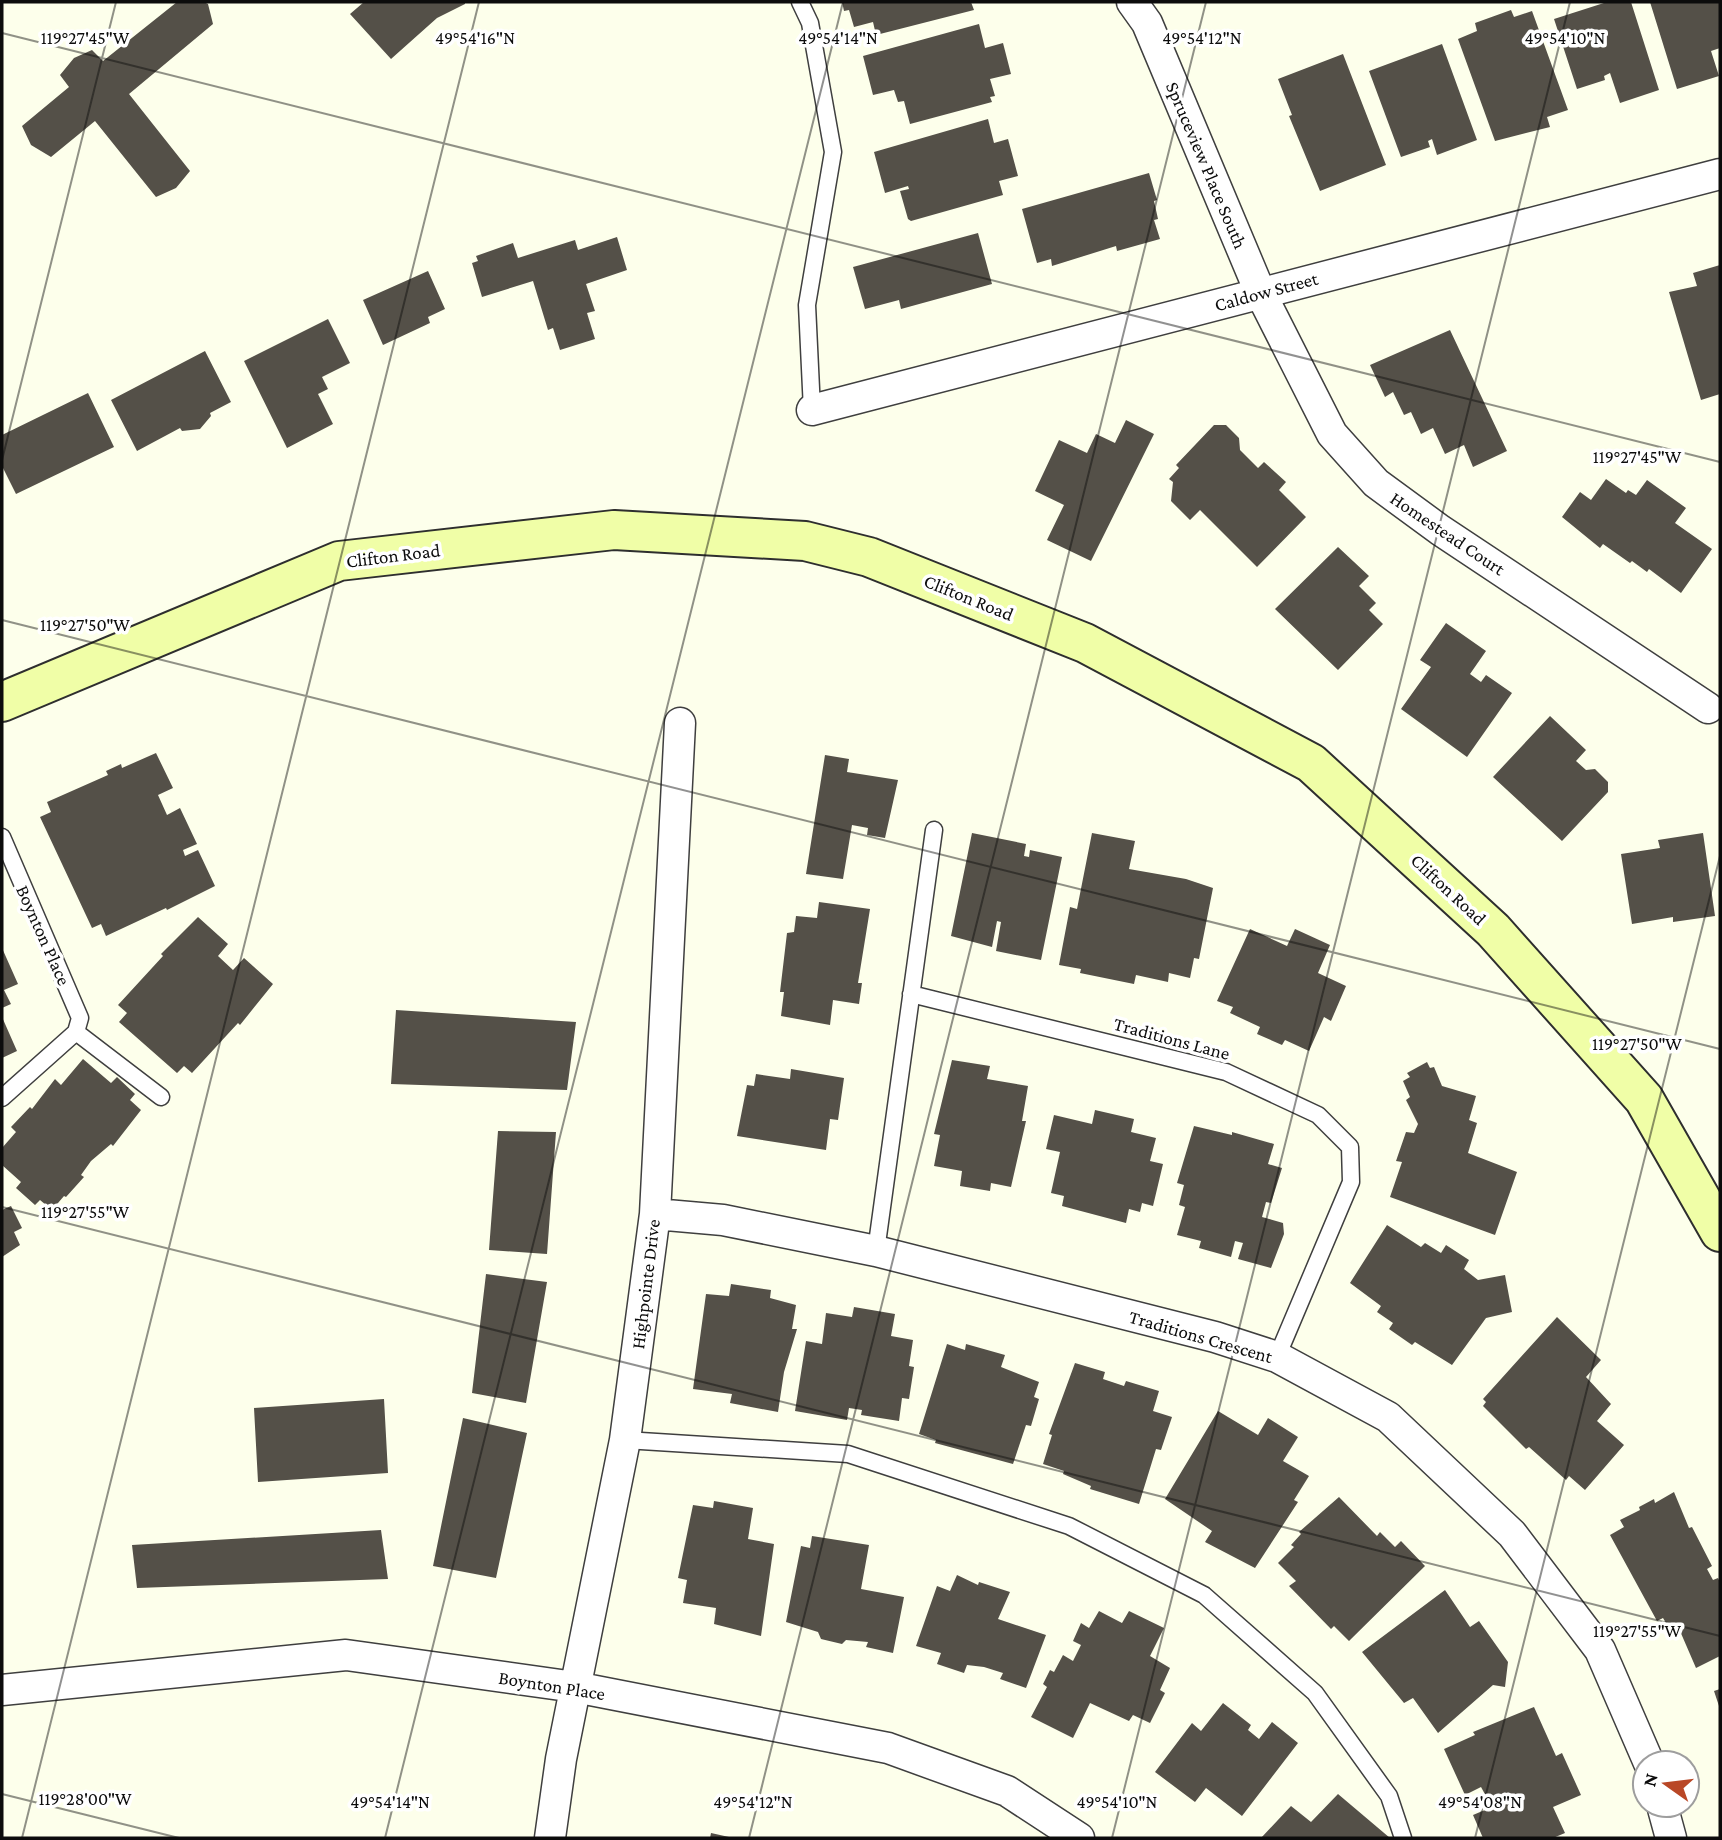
<svg xmlns="http://www.w3.org/2000/svg" width="1722" height="1840" font-family="'Crimson Pro',serif">
	<style>
		.building { fill: #545048 }
		.lines { fill: none; stroke-linecap: round; stroke-linejoin: round }
		.service-casing { stroke: #3f3f3f; stroke-width: 19 }
		.minor-casing { stroke: #3f3f3f; stroke-width: 33 }
		.secondary-casing { stroke: #2e2e2e; stroke-width: 42 }
		.service { stroke: #fff; stroke-width: 16 }
		.minor { stroke: #fff; stroke-width: 30 }
		.secondary { stroke: #f0fea7; stroke-width: 38 }
		.ticks { fill: none; stroke: #0c0c0c; stroke-width: 2; stroke-opacity: 0.45 }
		.labels { text-anchor: middle; stroke-width: 7; stroke-linejoin: round; paint-order: stroke }
		.street-label { font-size: 19px; fill: #0c0c0c; stroke: #fff }
		.ticks-label { font-size: 18px; text-anchor: middle; fill: #0c0c0c; stroke: #fff; stroke-width: 7; stroke-linejoin: round; paint-order: stroke }
	</style>
	<rect width="100%" height="100%" fill="#fdffeb"/>
	<!-- building -->
	<path class="building" d="M177 2H204L208 4 213 24 129 94 190 171 176 188 156 197 95 121 51 157 31 145 22 126 69 87 60 75 74 58 92 50 103 61Z
		M364 2H465V4L437 18 391 59 350 14Z
		M842 2H971L974 10 876 35 873 22 854 27 849 10 844 11Z
		M1607 2H1631L1659 90 1620 103 1610 73 1604 76 1605 80 1577 89 1554 19Z
		M1650 2H1720V48L1711 51 1719 76 1677 89Z
		M1511 10 1514 17 1532 11 1568 110 1547 117 1550 127 1495 141 1458 39 1477 31 1475 23Z
		M979 24 985 48 1003 43 1011 74 990 79 995 96 990 97 992 102 910 124 904 101 898 102 894 90 873 95 863 56Z
		M1442 44 1477 140 1437 155 1432 139 1428 141 1430 147 1401 157 1369 71Z
		M1343 54 1386 165 1320 191 1289 116 1292 115 1278 79Z
		M988 119 994 143 1008 139 1018 176 999 181 1003 195 911 221 908 219 900 191 909 189 908 186 885 193 874 152Z
		M1149 173 1157 200 1154 201 1158 219 1154 220 1160 239 1117 251 1116 246 1052 266 1051 259 1037 263 1022 209Z
		M978 233 992 284 901 309 899 300 865 309 853 267Z
		M617 237 627 270 586 284 595 311 587 313 595 339 560 350 553 328 548 330 533 281 482 297 472 263 478 261 476 256 513 243 518 258 575 240 578 250Z
		M1720 265V394L1701 400 1669 292 1697 286 1693 273Z
		M428 271 445 309 428 317 430 323 383 345 363 300Z
		M328 319 350 363 322 377 328 389 318 394 333 424 287 448 244 361Z
		M1450 330 1507 451 1473 467 1464 445 1445 454 1433 428 1421 434 1411 412 1404 415 1393 392 1385 397 1370 365Z
		M205 351 231 402 210 413 211 416 200 429 182 431 180 428 137 451 111 400Z
		M88 393 114 447 16 494 2 466V435Z
		M1126 420 1154 434 1091 561 1047 540 1064 505 1035 491 1059 440 1087 453 1096 434 1115 443Z
		M1214 425H1226L1239 438 1240 450 1258 468 1264 462 1286 482 1279 490 1306 517 1257 567 1200 510 1190 520 1171 501 1173 482 1169 479 1179 468 1176 465Z
		M1606 479 1626 493 1628 490 1636 495 1647 480 1686 508 1675 523 1712 549 1681 593 1649 569 1647 572 1632 561 1630 563 1603 544 1600 548 1562 517 1580 492 1591 500Z
		M1338 547 1369 576 1359 586 1376 603 1369 610 1383 624 1338 670 1275 609Z
		M1446 623 1486 651 1470 674 1481 682 1486 675 1512 693 1467 757 1401 709 1431 667 1420 660Z
		M1550 716 1586 750 1576 761 1586 770 1595 769 1608 782V792L1562 841 1493 777Z
		M156 753 173 788 158 795 167 815 180 808 197 844 183 850 185 856 198 850 215 886 167 910 166 908 106 936 101 924 92 928 40 817 51 812 47 802 108 775 106 771 121 764 122 768Z
		M825 755 849 759 847 772 898 780 885 838 867 835 868 828 852 825 843 879 806 874Z
		M972 833 1026 844 1024 856 1029 857 1030 850 1062 857 1041 960 996 951 1001 922 997 921 992 947 951 936Z
		M1092 833 1135 841 1129 869 1186 879 1213 888 1199 959 1194 958 1190 978 1169 973 1168 982 1136 975 1134 984 1080 973 1081 969 1059 965 1070 907 1077 909Z
		M1703 833 1715 916 1673 922V917L1632 924 1621 854 1660 848 1658 840Z
		M819 902 870 909 858 983H862L859 1004 833 1000 830 1025 781 1016 784 992H780L787 933 794 932 796 916 817 918Z
		M198 917 228 944 218 956 233 970 244 958 273 984 240 1025 238 1023 192 1073 184 1066 177 1073 119 1022 127 1013 118 1005 163 956 161 954Z
		M1250 929 1287 946 1295 929 1330 945 1318 973 1346 986 1331 1021 1324 1017 1309 1051 1285 1040 1282 1045 1257 1034 1260 1027 1230 1013 1233 1007 1217 1001Z
		M2 948 18 984 4 990 11 1004 2 1008Z
		M396 1010 576 1022 567 1090 391 1084Z
		M2 1017 17 1051 2 1058Z
		M83 1059 111 1083 117 1077 135 1094 130 1100 141 1110 113 1146 111 1144 91 1161 81 1175 84 1177 66 1197 64 1196 52 1210 40 1200 35 1205 16 1188 21 1182 2 1165V1148L16 1132 11 1127 30 1107 32 1109 55 1079 61 1085Z
		M952 1060 990 1066 987 1079 1028 1086 1022 1121H1026L1011 1187 991 1183 990 1191 960 1186 962 1171 934 1166 940 1135 934 1134Z
		M1427 1062 1430 1068 1434 1067 1442 1086 1476 1096 1469 1120 1477 1123 1468 1153 1517 1172 1495 1235 1390 1197 1402 1162 1396 1161 1406 1132 1414 1133 1418 1124 1406 1100 1410 1097 1403 1081 1410 1077 1407 1073Z
		M791 1069 844 1078 838 1120 830 1119 826 1150 737 1136 747 1085 754 1086 756 1074 790 1079Z
		M1095 1110 1134 1119 1131 1132 1156 1138 1150 1161 1163 1164 1153 1206 1142 1203 1140 1212 1129 1209 1126 1223 1062 1206 1064 1196 1051 1193 1060 1152 1046 1149 1054 1115 1092 1124Z
		M1194 1126 1232 1135V1132L1274 1144 1268 1164 1282 1168 1271 1203 1266 1202 1262 1217 1283 1223 1284 1234 1271 1268 1238 1259 1243 1243 1235 1241 1231 1257 1199 1248 1201 1241 1177 1235 1185 1207 1179 1205 1184 1185 1177 1183Z
		M498 1131 556 1132 547 1254 489 1250Z
		M11 1206 22 1228 14 1232 20 1245 2 1257V1210Z
		M1387 1225 1421 1247 1425 1243 1441 1253 1446 1245 1469 1260 1464 1269 1478 1280 1505 1275 1512 1312 1486 1318 1452 1365 1415 1342 1412 1345 1389 1329 1393 1323 1377 1312 1381 1306 1350 1283Z
		M486 1274 547 1282 526 1403 472 1393Z
		M731 1284 771 1290 770 1298 796 1305 792 1329H797L784 1372 778 1412 730 1403 732 1394 693 1389 706 1294 729 1296Z
		M854 1307 895 1314 891 1336 913 1340 909 1366 914 1367 909 1399 902 1398 899 1421 861 1415 862 1410 849 1408 847 1420 795 1411 806 1341 822 1344 826 1313 852 1317Z
		M1557 1317 1601 1360 1586 1377 1611 1404 1597 1421 1624 1445 1585 1490 1569 1476 1566 1480 1529 1447 1526 1449 1483 1406 1486 1402 1483 1399Z
		M947 1344 965 1350 966 1344 1005 1355 1001 1367 1039 1382 1034 1397 1039 1399 1031 1426 1026 1425 1013 1464 935 1443 936 1440 919 1434Z
		M1075 1363 1105 1372 1103 1379 1124 1386 1126 1381 1159 1391 1153 1411 1172 1417 1161 1450 1156 1449 1139 1504 1090 1489 1091 1486 1063 1474 1064 1471 1043 1464 1052 1435 1049 1434Z
		M384 1399 388 1473 258 1482 254 1408Z
		M1218 1411 1258 1435 1268 1418 1298 1437 1283 1461 1309 1476 1294 1500 1298 1502 1255 1568 1205 1542 1212 1531 1165 1499Z
		M463 1418 527 1433 496 1578 433 1566Z
		M1674 1492 1689 1528 1692 1527 1712 1566 1707 1569 1713 1580 1718 1578 1720 1582V1656L1696 1668 1680 1631 1673 1635 1663 1618 1657 1621 1610 1535 1624 1527 1620 1520 1640 1510 1639 1507 1654 1499 1655 1503Z
		M1339 1497 1377 1536 1380 1532 1395 1547 1401 1541 1425 1566 1349 1641 1334 1626 1331 1629 1289 1586 1296 1581 1278 1563 1294 1547 1291 1545 1301 1534 1299 1532Z
		M714 1501 753 1508 748 1539 774 1544 761 1636 714 1624 716 1608 683 1603 687 1580 678 1578 693 1505 713 1508Z
		M381 1530 388 1579 137 1588 132 1545Z
		M812 1536 869 1545 861 1589 904 1597 893 1653 866 1647 868 1642 846 1640 842 1644 821 1639 818 1632 786 1622 801 1546 810 1548Z
		M957 1575 978 1585 979 1582 1010 1592 998 1619 1046 1635 1026 1688 1000 1679 1003 1673 984 1667 967 1665 964 1673 937 1664 941 1653 916 1646 937 1586 950 1591Z
		M1445 1590 1470 1627 1479 1621 1508 1662 1505 1687 1493 1685 1438 1733 1413 1698 1404 1703 1362 1652Z
		M1099 1611 1122 1623 1129 1611 1164 1628 1150 1656 1170 1668 1160 1690 1165 1693 1150 1723 1133 1715 1129 1721 1090 1703 1073 1738 1031 1717 1047 1687 1043 1684 1050 1670 1054 1672 1063 1655 1073 1661 1081 1645 1073 1641 1081 1623 1089 1628Z
		M1720 1689V1709L1714 1691Z
		M1223 1703 1251 1725 1248 1730 1259 1739 1272 1722 1298 1743 1242 1816 1206 1788 1195 1802 1155 1772 1192 1723 1201 1731Z
		M1534 1707 1556 1756 1562 1753 1581 1795 1553 1807 1565 1833 1553 1838H1483L1473 1815 1492 1807 1481 1787 1465 1795 1444 1749 1475 1735 1473 1732Z
		M1338 1794 1390 1838H1261L1291 1806 1311 1822Z
		M711 1833 729 1837V1838H710Z"/>
	<g class="lines">
		<!-- service casing -->
		<g class="service-casing">
			<path id="service" d="M800 2 810 23 833 152 807 305 812 410
				M2 837 80 1018 76 1032 2 1098
				M911 994 1226 1072 1318 1115 1350 1147 1351 1182 1277 1357
				M76 1032 161 1097
				M876 1251 934 830
				M625 1440 848 1454 1069 1526 1204 1595 1315 1693 1389 1796 1403 1838"/>
		</g>
		<!-- minor casing -->
		<g class="minor-casing">
			<path id="minor" d="M1132 2 1147 23 1260 292 1332 434 1376 483 1440 530 1708 708
				M812 410 1720 174
				M655 1214 723 1220 876 1251 1215 1337 1277 1357 1388 1417 1512 1534 1600 1650 1649 1763
				M2 1690 346 1655 575 1687 888 1748 1007 1791 1079 1838
				M1662 1805 1671 1838
				M550 1838 561 1759 625 1440 655 1214 680 723"/>
		</g>
		<!-- secondary casing -->
		<g class="secondary-casing">
			<path id="secondary" d="M2 702 339 561 614 530 805 541 869 557 1085 643 1311 763 1493 930 1644 1099 1720 1232"/>
		</g>
		<!-- service -->
		<use href="#service" class="service"/>
		<!-- minor -->
		<use href="#minor" class="minor"/>
		<!-- secondary -->
		<use href="#secondary" class="secondary"/>
	</g>
	<!-- ticks -->
	<path class="ticks" d="M2 33 1720 462M2 460 116 2M2 620 1720 1049M2 1207 1720 1636M2 1794 179 1838M22 1838 479 2M385 1838 843 2M749 1838 1206 2M1112 1838 1570 2M1475 1838 1720 856"/>
	<g class="labels">
		<!-- street labels -->
		<g class="street-label">
			<text transform="translate(1207 165) rotate(67)" y="7">Spruceview Place South</text>
			<text transform="translate(1266 291) rotate(-15)" y="7">Caldow Street</text>
			<text transform="translate(1448 533) rotate(34)" y="7">Homestead Court</text>
			<text transform="translate(393 555) rotate(-7)" y="7">Clifton Road</text>
			<text transform="translate(969 597) rotate(22)" y="7">Clifton Road</text>
			<text transform="translate(1449 889) rotate(43)" y="7">Clifton Road</text>
			<text transform="translate(44 935) rotate(66)" y="7">Boynton Place</text>
			<text transform="translate(1172 1038) rotate(15)" y="7">Traditions Lane</text>
			<text transform="translate(645 1284) rotate(-83)" y="7">Highpointe Drive</text>
			<text transform="translate(1201 1336) rotate(16)" y="7">Traditions Crescent</text>
			<text transform="translate(552 1685) rotate(9)" y="7">Boynton Place</text>
		</g>
	</g>
	<g class="ticks-label">
		<text x="475" y="44">49°54'16"N</text>
		<text x="838" y="44">49°54'14"N</text>
		<text x="1202" y="44">49°54'12"N</text>
		<text x="1565" y="44">49°54'10"N</text>
		<text x="85" y="44">119°27'45"W</text>
		<text x="1637" y="463">119°27'45"W</text>
		<text x="85" y="631">119°27'50"W</text>
		<text x="1637" y="1050">119°27'50"W</text>
		<text x="85" y="1218">119°27'55"W</text>
		<text x="1637" y="1637">119°27'55"W</text>
		<text x="85" y="1805">119°28'00"W</text>
		<text x="390" y="1808">49°54'14"N</text>
		<text x="753" y="1808">49°54'12"N</text>
		<text x="1117" y="1808">49°54'10"N</text>
		<text x="1480" y="1808">49°54'08"N</text>
	</g>
	<!-- border -->
	<rect width="1722" height="1840" fill="none" stroke="#0c0c0c" stroke-width="7"/>
	<!-- north arrow -->
	<g transform="translate(1666 1784) rotate(284)"><circle r="33" fill="#ffffff" stroke="#9e9e9e" stroke-width="2"/>
	<path d="M0-5L12 26L0 18L-12 26Z" fill="#b94726"/>
	<text y="-10" font-size="19" font-weight="bold" text-anchor="middle" fill="#0c0c0c">N</text>
	</g>
</svg>
